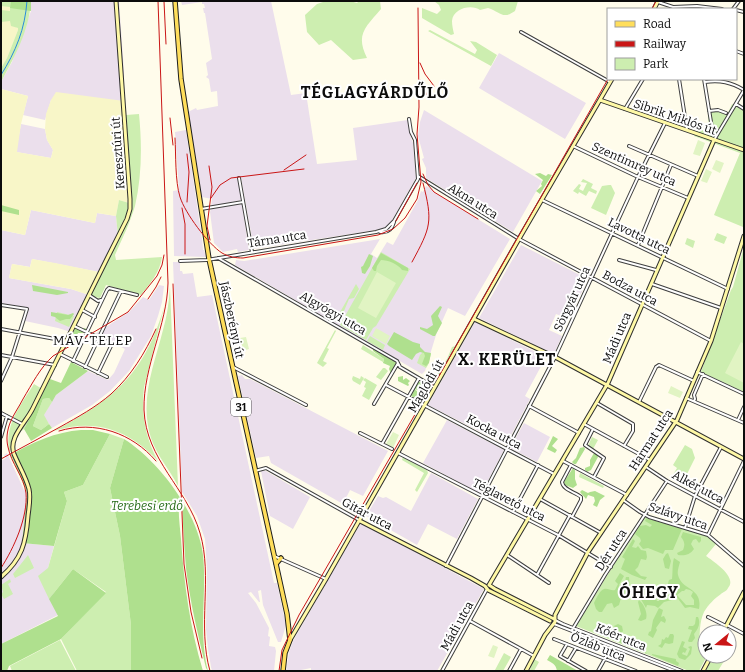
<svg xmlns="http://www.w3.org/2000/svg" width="745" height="672" font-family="Bitter,serif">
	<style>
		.industrial { fill: #ebdfec }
		.farmland { fill: #f8f6c8 }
		.green { fill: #cdeeb0 }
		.forest { fill: #afe08e; fill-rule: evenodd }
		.pitch { fill: #e1f4c3 }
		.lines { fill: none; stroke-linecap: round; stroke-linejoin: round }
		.stream { stroke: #288cdc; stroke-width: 1 }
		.street-casing { stroke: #3f3f3f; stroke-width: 4 }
		.secondary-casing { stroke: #2e2e2e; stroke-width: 5 }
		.primary-casing { stroke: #1d1d1d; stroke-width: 5.5 }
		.street { stroke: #fff; stroke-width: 2 }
		.secondary { stroke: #fff9a6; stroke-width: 3 }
		.primary { stroke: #ffde5b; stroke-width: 3.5 }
		.tram { stroke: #ca1616; stroke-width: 1 }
		.rail { stroke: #ca1616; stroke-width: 1 }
		.labels { text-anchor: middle; stroke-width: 4; stroke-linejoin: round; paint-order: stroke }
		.shield { fill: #fff; stroke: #555; stroke-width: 1 }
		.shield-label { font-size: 11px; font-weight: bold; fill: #0c0c0c }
		.street-label { font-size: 12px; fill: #0c0c0c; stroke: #fff }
		.park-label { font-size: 12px; font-style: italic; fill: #246a16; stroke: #fff }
		.neighbourhood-label { font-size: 13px; letter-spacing: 1px; fill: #0c0c0c; stroke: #fff }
		.district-label { font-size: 16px; font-weight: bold; letter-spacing: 1px; fill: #0c0c0c; stroke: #fff }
	</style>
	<rect width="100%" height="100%" fill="#fffceb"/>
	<!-- industrial -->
	<path class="industrial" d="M31 1H119L124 72V101L51 100 45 120 23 115 28 96 1 89V82L12 62 31 11Z
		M181 1H271L291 95 306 93 317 164 357 160 353 128 408 120 411 138 413 143 416 178 391 222 383 229 254 249 241 178H238L242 200 211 206 212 199 202 197 188 112 196 108 197 110 218 106 217 91 211 92 209 79 206 77 208 75 206 63 212 59 205 13H204L203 8H205L204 4H202V2L182 5Z
		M499 53 586 103 565 139 479 88Z
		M424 110 542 181 513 232 426 178V168L422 159 424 158 418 136 420 122Z
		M21 124 45 129 47 140 53 150 51 158 16 152Z
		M186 130 202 239 203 250H204L206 257 174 256 173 191 179 190 175 132Z
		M426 186 432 189 434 192 510 239 465 316 448 308 436 335 425 371 422 374 235 265 236 260 244 261 380 239 371 254 377 258 387 242 393 245 418 200 421 191 423 192Z
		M242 204 249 250 238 252 237 249 223 252 214 243 210 212 211 209Z
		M31 210 95 223 97 213 116 216 118 236 99 272 32 259 30 267 12 264 9 278 71 289 89 295 71 332 58 328 25 321 29 308 1 303V230L25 235Z
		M521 245 588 279 569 319 556 314 549 330 562 336 554 354 479 318Z
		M173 262H180V271H182L183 274 193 273 197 297 212 295 274 583H277L286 625 281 642H278L267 615 263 605 261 590 258 591 260 602H259L251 592 248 593 256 603 269 628 268 636 270 637 269 646 275 647 276 651 274 671H212L211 667 208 649 206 629 207 569 205 539 197 516 182 492Z
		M159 285 164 286 162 302 158 316 151 336 129 371 110 391 92 405 52 428 43 416 56 395 88 371 108 380 114 373 125 349 95 334 129 312 143 297 149 300Z
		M475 322 546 357 525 396 530 399 506 445 428 405Z
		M242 375 245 379H250L388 451 363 496 350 490 343 504 271 463 269 456 256 458 238 376Z
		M447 420 504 450 481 494 423 463Z
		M524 423 550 437 537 462 510 448Z
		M7 453 24 490H26L27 501 22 543 54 546 48 568 58 615 1 644V461L6 458 4 455Z
		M261 471H266L310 497 293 529 270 516Z
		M431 473 478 499 457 539 428 524 417 545 366 516 378 496 383 498 386 497 411 511Z
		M361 523 484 589 437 671H311V668L296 671H286L289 652 293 641Z"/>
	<!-- farmland -->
	<path class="farmland" d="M1 1H11V25L18 28V30L7 58 1 68Z
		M1 89 28 96 21 124 17 152 51 158 53 150 47 140 45 129 46 114 51 100 56 92 124 101 129 203 119 200 116 216 97 213 95 223 31 210 25 235 1 230Z
		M32 259 55 263 99 272 89 295 71 289 9 278 12 264 30 267Z"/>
	<!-- green -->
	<path class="green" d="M1 1H31C29 31 15 56 1 82V68L7 58 18 30V28L11 26 10 21 1 22V10L10 11V7L1 6Z
		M326 1H350L357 3 359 1H380L381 9C366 27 355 34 367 58L353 60 331 40 319 45 307 32 305 15 317 4Z
		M434 1H518L515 11C502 20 501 12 488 8L480 10C472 4 453 8 452 21 452 25 453 30 454 34L451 35 422 18V8L437 14 441 10 439 5Z
		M430 30 475 54 477 50 470 41 476 42 497 55 491 66 428 31Z
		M732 104 744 111 743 227 714 215 740 153 694 136 698 129 709 132 708 112H719L727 115Z
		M124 109 126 115 139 114C142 144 142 176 135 206 130 223 122 239 115 255L116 260 162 257C160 272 150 284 141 295L106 285 100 298 94 297 89 295 118 236 116 216 119 200 129 203Z
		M583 179 593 184 591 188 597 191 596 194 589 191 586 196 579 192 578 194 573 191 579 184 581 185 579 189 583 191 587 183 581 182Z
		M609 185H611L615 193 606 215 591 208 602 186Z
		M717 233 727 237 724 244 714 240Z
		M687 238 695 241 693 248 685 244Z
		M744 247V392L701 372 731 290 733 287Z
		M381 252 410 269 376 326 373 328 366 340 340 325Z
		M356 284 359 289 354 298 349 299 339 323 335 321Z
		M170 287 178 486C170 470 157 456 151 438 139 401 154 365 163 330 167 316 169 302 170 287Z
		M165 304 144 387C141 414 145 437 158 461 129 430 95 418 54 431 116 398 145 373 165 304Z
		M57 312 74 316 69 327 55 321Z
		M335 330 336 331 327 348 329 349 323 361 327 363 323 367 317 363Z
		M370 336 385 345 383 350 367 341Z
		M363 345 384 359 383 362 361 349Z
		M455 346 437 378 431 384 430 382 447 359 452 347Z
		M423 352 431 354 428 365 426 368 417 363 420 355Z
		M383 368H385L388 371 381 380 376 377Z
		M353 376 360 379 361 376 364 378 360 385 353 381 352 379Z
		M365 378 377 385 369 400 362 396 366 388 364 387 366 382 363 380Z
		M34 384 44 390 24 429C16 434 14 440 14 449L9 451C5 424 20 406 34 384Z
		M49 398 52 402 44 415 49 424 41 430 33 426 43 399Z
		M110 434 124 439 110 488 120 536 131 625V671H77L61 639 106 592 73 569 49 599 38 576 48 568 67 501 64 492 83 485Z
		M592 437 598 440 593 449 588 446Z
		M685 445 692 449 695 458 682 484 671 478 677 468 673 465Z
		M403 457 427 470 428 473 417 492 415 490 424 473 402 460Z
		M580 473 604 486 603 488 579 477Z
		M644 516 701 534 707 536 716 544 706 556C713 561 738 577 728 588 727 591 723 592 721 594 715 598 708 605 704 612 699 622 700 635 699 646L705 649V656H707L699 671H689L576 626Z
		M28 555 34 568 15 578 13 574Z
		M10 579 11 582 8 584 13 594 4 599 1 594 3 592 1 585Z
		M60 640 76 671H12L10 666Z
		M504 653 511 657 503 671 495 670Z
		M714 656 724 661 718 671H706Z
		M534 659 539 662 534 671H530L531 665Z"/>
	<!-- forest -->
	<path class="forest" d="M11 1H31V11L10 8Z
		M540 173 546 176 548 174 552 175 540 194 536 191 542 186 541 184 543 180 535 174Z
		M1 205 19 210V215L1 211Z
		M381 253 408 268V271L402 270C398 264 388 260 381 260L377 266 376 271H374L372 268Z
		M369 254 373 256 370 266 365 274 362 273 361 267 363 266Z
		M32 285 68 292V293L57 295 33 291Z
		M440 306 442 307 438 316 442 323 435 336H433L420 329V327L427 329 433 325 431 316Z
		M51 312 68 315 73 313 74 314 70 319H66L60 321 55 317 51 316Z
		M76 327 81 329 85 328 87 330 83 333H78L76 337 77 341 68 345H67Z
		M394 332 413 342 420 344V347L425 352 431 353 429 363 426 366 422 364 425 356 424 353 420 352 416 354 412 360 389 346 387 344Z
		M373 348 396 362V365L391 374 389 369 390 366 383 363 384 359 373 351Z
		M71 362 88 371 56 395 52 402 49 398 43 399 33 426 41 430 49 424 52 428 31 441 24 429 50 379 61 383Z
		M403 376V380L406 378 410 381 408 383 409 385 408 386 398 381V377Z
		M418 382H421L428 387 422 398 419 400 411 396 414 389 417 391V394L419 395 422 394 424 388 423 387 418 390 414 389Z
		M81 430H93L110 434 83 485 64 492 67 501 54 546 22 543 27 495 26 490 11 455C32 442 56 432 81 430Z
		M553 436 558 439 552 446 557 450 555 453 547 449Z
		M124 439C159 461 198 513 203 555 207 593 198 633 208 671L206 668C198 635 190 602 186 568 184 546 183 524 182 503L179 502C178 514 180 527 181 539 184 584 190 628 203 671H131V625L120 536 110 488Z
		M584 447 585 449 576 464H574L572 462 576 458 580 448Z
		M594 453 597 454 598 457 591 470 587 472 585 470V468L590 466V460Z
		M573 468 575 470V479L577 485 573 488 565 485 564 482Z
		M582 490 588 493 590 492 595 491 605 496 600 500 597 507 593 505 595 501 594 497 588 495 586 499 580 492Z
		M646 518 682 529 673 550H665L663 554 648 548 643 549 639 544 641 541 640 538 635 534 640 526 646 525 650 527 652 525 645 521Z
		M683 532 701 537V541L699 543 696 539 693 540 691 544 694 549C690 555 684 556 678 555L677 553 683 550C685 545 685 542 681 537Z
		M633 539 635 541 632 547 636 548 638 546 641 550 646 551 647 557 646 560 641 559 638 567 635 570 641 576 647 577 645 580 632 575 621 569 625 559 622 557Z
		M668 553 671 561 669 569 665 568 663 559 666 554Z
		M674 558 680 562C679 566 677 571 678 575 682 591 703 587 699 609L690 607 685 608 676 596 666 590 669 580 672 579C673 571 672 565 674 558ZM686 589 690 590 693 592 691 596 694 600V605H686L677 595 682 591H684Z
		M73 569 106 593 61 639 9 666 7 671H1V644L58 616 49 599Z
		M620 573 624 576 619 585 618 593 621 598 619 605 614 608 612 603 607 604 602 612H599L596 609 594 603C596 599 600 590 604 589 608 588 611 591 615 590L618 584 615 581Z
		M626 577H629L630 588 633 591 632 593 629 595 623 594C620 589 622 588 624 585 626 583 625 579 626 577Z
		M661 591 668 594 672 600 664 602 658 608 655 606 647 605 646 608 639 596 641 594 648 598 655 597 657 601H659L661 595Z
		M639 600C644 604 648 613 646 619L641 621 638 620 641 614 638 602Z
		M659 608 663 610 661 617 664 616 666 620 665 623 661 621 656 628 657 630 653 638 648 635 649 632 651 631 653 620Z
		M696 617H698C701 624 698 629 694 634L695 638 692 642H689L688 641 692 630 688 629 689 626H693L695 624Z
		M618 624 622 626 623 631 620 635 622 638 628 639C633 645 642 646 647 654L602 635V634C604 634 615 635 617 635L618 633 614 626Z
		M670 634H673L674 636 673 643 669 644 665 643 662 648 658 646 661 644 662 639 664 640 666 637 668 638Z
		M682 641 685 642 683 647 687 649 685 653 683 652 682 654 687 656 690 649 688 647 691 646 692 647 691 654 685 660 679 658 677 654Z
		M652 654 676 659V661L679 663 678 666 652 655Z
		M550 655 578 671H557C556 664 552 663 547 660Z"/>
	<!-- pitch -->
	<path class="pitch" d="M698 140 705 143 700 156 693 154Z
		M716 160 724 163 720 173 712 169Z
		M706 169 712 172 707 183 701 181Z
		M377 272 396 283 376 318 358 308Z
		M376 328 390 336 386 344 372 336Z
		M246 337 249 349 243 351 240 338Z
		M741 342 744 344V383L725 373Z
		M671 386 683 392 680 398 668 393Z
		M393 432 399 435 393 448 386 444Z
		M493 645 498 647 494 658 488 656Z"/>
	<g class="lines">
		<!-- stream -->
		<path class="stream" d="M1 75C16 51 25 29 27 1"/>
		<!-- street casing -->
		<g class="street-casing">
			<path id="street" d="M658 2 673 7 697 6 722 9
				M733 9 739 1
				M736 10 744 12
				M521 32 610 82
				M736 51 744 54
				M679 79 687 130
				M704 79 712 128
				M705 82C720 80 731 82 744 90
				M736 104 744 109
				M625 109 643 79
				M709 111 718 110 726 113
				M714 140 744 90
				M573 146 638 177 688 198
				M629 146 698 176
				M418 176 519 239 711 341
				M239 178 252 252
				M542 200 728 289
				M201 209 243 202
				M380 232C387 233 392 230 394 222
				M638 245 671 165
				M218 258 397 361 400 367 434 387
				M619 260 656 270
				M180 261 207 260 376 232 386 229 394 221 418 179 415 140 411 132 409 119
				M652 284 721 308
				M89 295 98 301 101 300
				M1 305 27 309 12 357 1 381
				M82 310 95 317
				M74 326 112 344 98 373
				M1 329 66 341
				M60 354 107 377
				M1 355 55 365
				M73 361 107 290 109 288 137 295
				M85 367 121 291
				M233 367 306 405
				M697 372 744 394
				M386 385 554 474
				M686 398 744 423
				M694 401 695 399 694 395 703 374
				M639 402 656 367 659 365 694 381
				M597 403 633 424V431L624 446
				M374 404 398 363
				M529 406 579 433
				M1 413 22 424
				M738 420 744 407
				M584 424 650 460
				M593 429 585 445 604 458 594 477
				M360 433 392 449
				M1 437 7 416
				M382 444 419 378
				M398 453 558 535 611 567
				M563 461 627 495
				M571 465 562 482C563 490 575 492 581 497V500L572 517
				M646 467 667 481 744 522
				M255 471 266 468 359 520
				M540 499 601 533
				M623 500 640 512 649 517 708 535 744 566
				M513 512 538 465
				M685 528 695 496 721 447
				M708 535 744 461
				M507 555 549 583
				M274 556 326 579
				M446 566 555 357 638 177 665 123
				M537 575 570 515
				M708 617 726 626
				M555 620 563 624 682 671
				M470 621 534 656
				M554 624 675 671
				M727 625 744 634
				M572 630 605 575 667 481
				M554 639 636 671
				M567 644 560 656 586 671
				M568 661 576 648
				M442 671 487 589
				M509 671 521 649
				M598 671 612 646"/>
		</g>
		<!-- secondary casing -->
		<g class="secondary-casing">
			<path id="secondary" d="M654 9 658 1
				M600 100 744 150
				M474 319 555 357 744 459
				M360 521 471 578 485 586 488 590 550 621
				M1 577C22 559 26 543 28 516 29 507 31 498 29 489 26 477 19 466 14 454 8 437 26 423 33 408 64 346 95 282 127 219L130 209V199L116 1
				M489 585 608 383 714 140
				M489 585 495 589 554 619
				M723 632 744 592
				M290 640 326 579 516 244 612 79
				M526 671 545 635 555 622V615L588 552 677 420 711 341 744 236
				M703 671 711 656"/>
		</g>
		<!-- primary casing -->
		<g class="primary-casing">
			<path id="primary" d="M175 1 181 79 209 259 287 614 290 640 285 653 283 671
				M276 564 281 558"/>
		</g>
		<!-- street -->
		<use href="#street" class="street"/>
		<!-- secondary -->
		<use href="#secondary" class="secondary"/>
		<!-- primary -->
		<use href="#primary" class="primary"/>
		<!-- tram -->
		<path class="tram" d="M652 9 656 1
			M279 671 282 650 299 615 432 385 439 376 456 346 608 79"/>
		<!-- rail -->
		<path class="rail" d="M158 1 168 283C167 326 143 366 144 410 146 460 187 488 200 533 213 577 197 626 210 671
			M164 1 166 44
			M420 63 425 74 434 86
			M420 80 427 95
			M170 118 173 145
			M175 138C176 155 175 181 180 197 185 213 208 244 222 253 229 257 236 258 243 258L378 235 393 229 405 218 417 199 421 182 417 134 419 107 418 8
			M209 166 212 187 207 226 210 240
			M284 170 306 155
			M423 174 428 185 434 192 478 219
			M211 198 220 185 231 178 304 169
			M187 202 189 172 187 154
			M182 208 185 224V254
			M396 221 417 183
			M412 262C431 227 433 222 423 183
			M173 284 184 564 191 612 202 658
			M148 299 156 287 161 277
			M59 431C95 420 132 433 156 461
			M1 459C21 448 40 438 60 427 78 417 96 407 111 394 131 376 145 353 156 329
			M1 568C14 548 28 517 26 493 24 477 11 463 8 447 6 439 7 431 10 423 13 415 19 407 23 399 32 384 40 368 53 356L128 312 157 276 162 265 164 255"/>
	</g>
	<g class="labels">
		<!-- shield labels -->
		<rect class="shield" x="231" y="398" width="20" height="18" rx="3"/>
		<g class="shield-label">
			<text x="241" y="411">31</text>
		</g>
		<!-- street labels -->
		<g class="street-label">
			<text transform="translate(675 117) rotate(19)" y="4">Sibrik Miklós út</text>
			<text transform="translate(118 153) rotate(-94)" y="4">Keresztúri út</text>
			<text transform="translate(634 164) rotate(24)" y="4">Szentimrey utca</text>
			<text transform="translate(473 201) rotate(32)" y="4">Akna utca</text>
			<text transform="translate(639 236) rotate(26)" y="4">Lavotta utca</text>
			<text transform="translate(277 239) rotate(-9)" y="4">Tárna utca</text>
			<text transform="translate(630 288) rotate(28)" y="4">Bodza utca</text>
			<text transform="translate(572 299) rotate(-65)" y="4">Sörgyár utca</text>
			<text transform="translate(333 313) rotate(30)" y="4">Algyógyi utca</text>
			<text transform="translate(232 320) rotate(78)" y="4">Jászberényi út</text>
			<text transform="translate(617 338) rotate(-67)" y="4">Mádi utca</text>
			<text transform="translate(426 386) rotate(-60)" y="4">Maglódi út</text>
			<text transform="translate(494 432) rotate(28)" y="4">Kocka utca</text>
			<text transform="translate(651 440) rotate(-57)" y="4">Harmat utca</text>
			<text transform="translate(698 487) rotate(28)" y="4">Alkér utca</text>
			<text transform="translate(509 500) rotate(27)" y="4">Téglavető utca</text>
			<text transform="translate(367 514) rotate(28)" y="4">Gitár utca</text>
			<text transform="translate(678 516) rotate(19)" y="4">Szlávy utca</text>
			<text transform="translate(611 550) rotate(-57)" y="4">Dér utca</text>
			<text transform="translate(457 626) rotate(-61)" y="4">Mádi utca</text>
			<text transform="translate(621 637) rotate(22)" y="4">Kőér utca</text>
			<text transform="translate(598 647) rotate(22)" y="4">Őzláb utca</text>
		</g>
		<!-- park labels -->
		<g class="park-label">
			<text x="147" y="510">Terebesi erdő</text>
		</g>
		<!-- neighbourhood labels -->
		<g class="neighbourhood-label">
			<text x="93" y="345">MÁV-TELEP</text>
		</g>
		<!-- district labels -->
		<g class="district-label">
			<text x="375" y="98">TÉGLAGYÁRDŰLŐ</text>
			<text x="507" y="365">X. KERÜLET</text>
			<text x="649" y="598">ÓHEGY</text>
		</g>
	</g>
	<!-- border -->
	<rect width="745" height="672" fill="none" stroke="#0c0c0c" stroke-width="4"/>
	<!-- legend -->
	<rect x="607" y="8" width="130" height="72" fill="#ffffff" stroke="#9e9e9e"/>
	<rect x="615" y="21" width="20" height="6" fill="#ffde5b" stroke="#9e9e9e"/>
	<text x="643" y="28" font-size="12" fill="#0c0c0c">Road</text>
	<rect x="615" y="41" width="20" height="6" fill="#ca1616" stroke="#9e9e9e"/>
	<text x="643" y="48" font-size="12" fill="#0c0c0c">Railway</text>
	<rect x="615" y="58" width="20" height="12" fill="#cdeeb0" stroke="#9e9e9e"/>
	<text x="643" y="68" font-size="12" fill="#0c0c0c">Park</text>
	<!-- north arrow -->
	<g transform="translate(717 644) rotate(252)"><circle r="19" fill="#ffffff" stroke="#9e9e9e"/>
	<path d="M0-3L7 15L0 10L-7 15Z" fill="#ca1616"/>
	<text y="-6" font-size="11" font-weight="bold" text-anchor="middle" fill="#0c0c0c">N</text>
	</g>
</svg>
